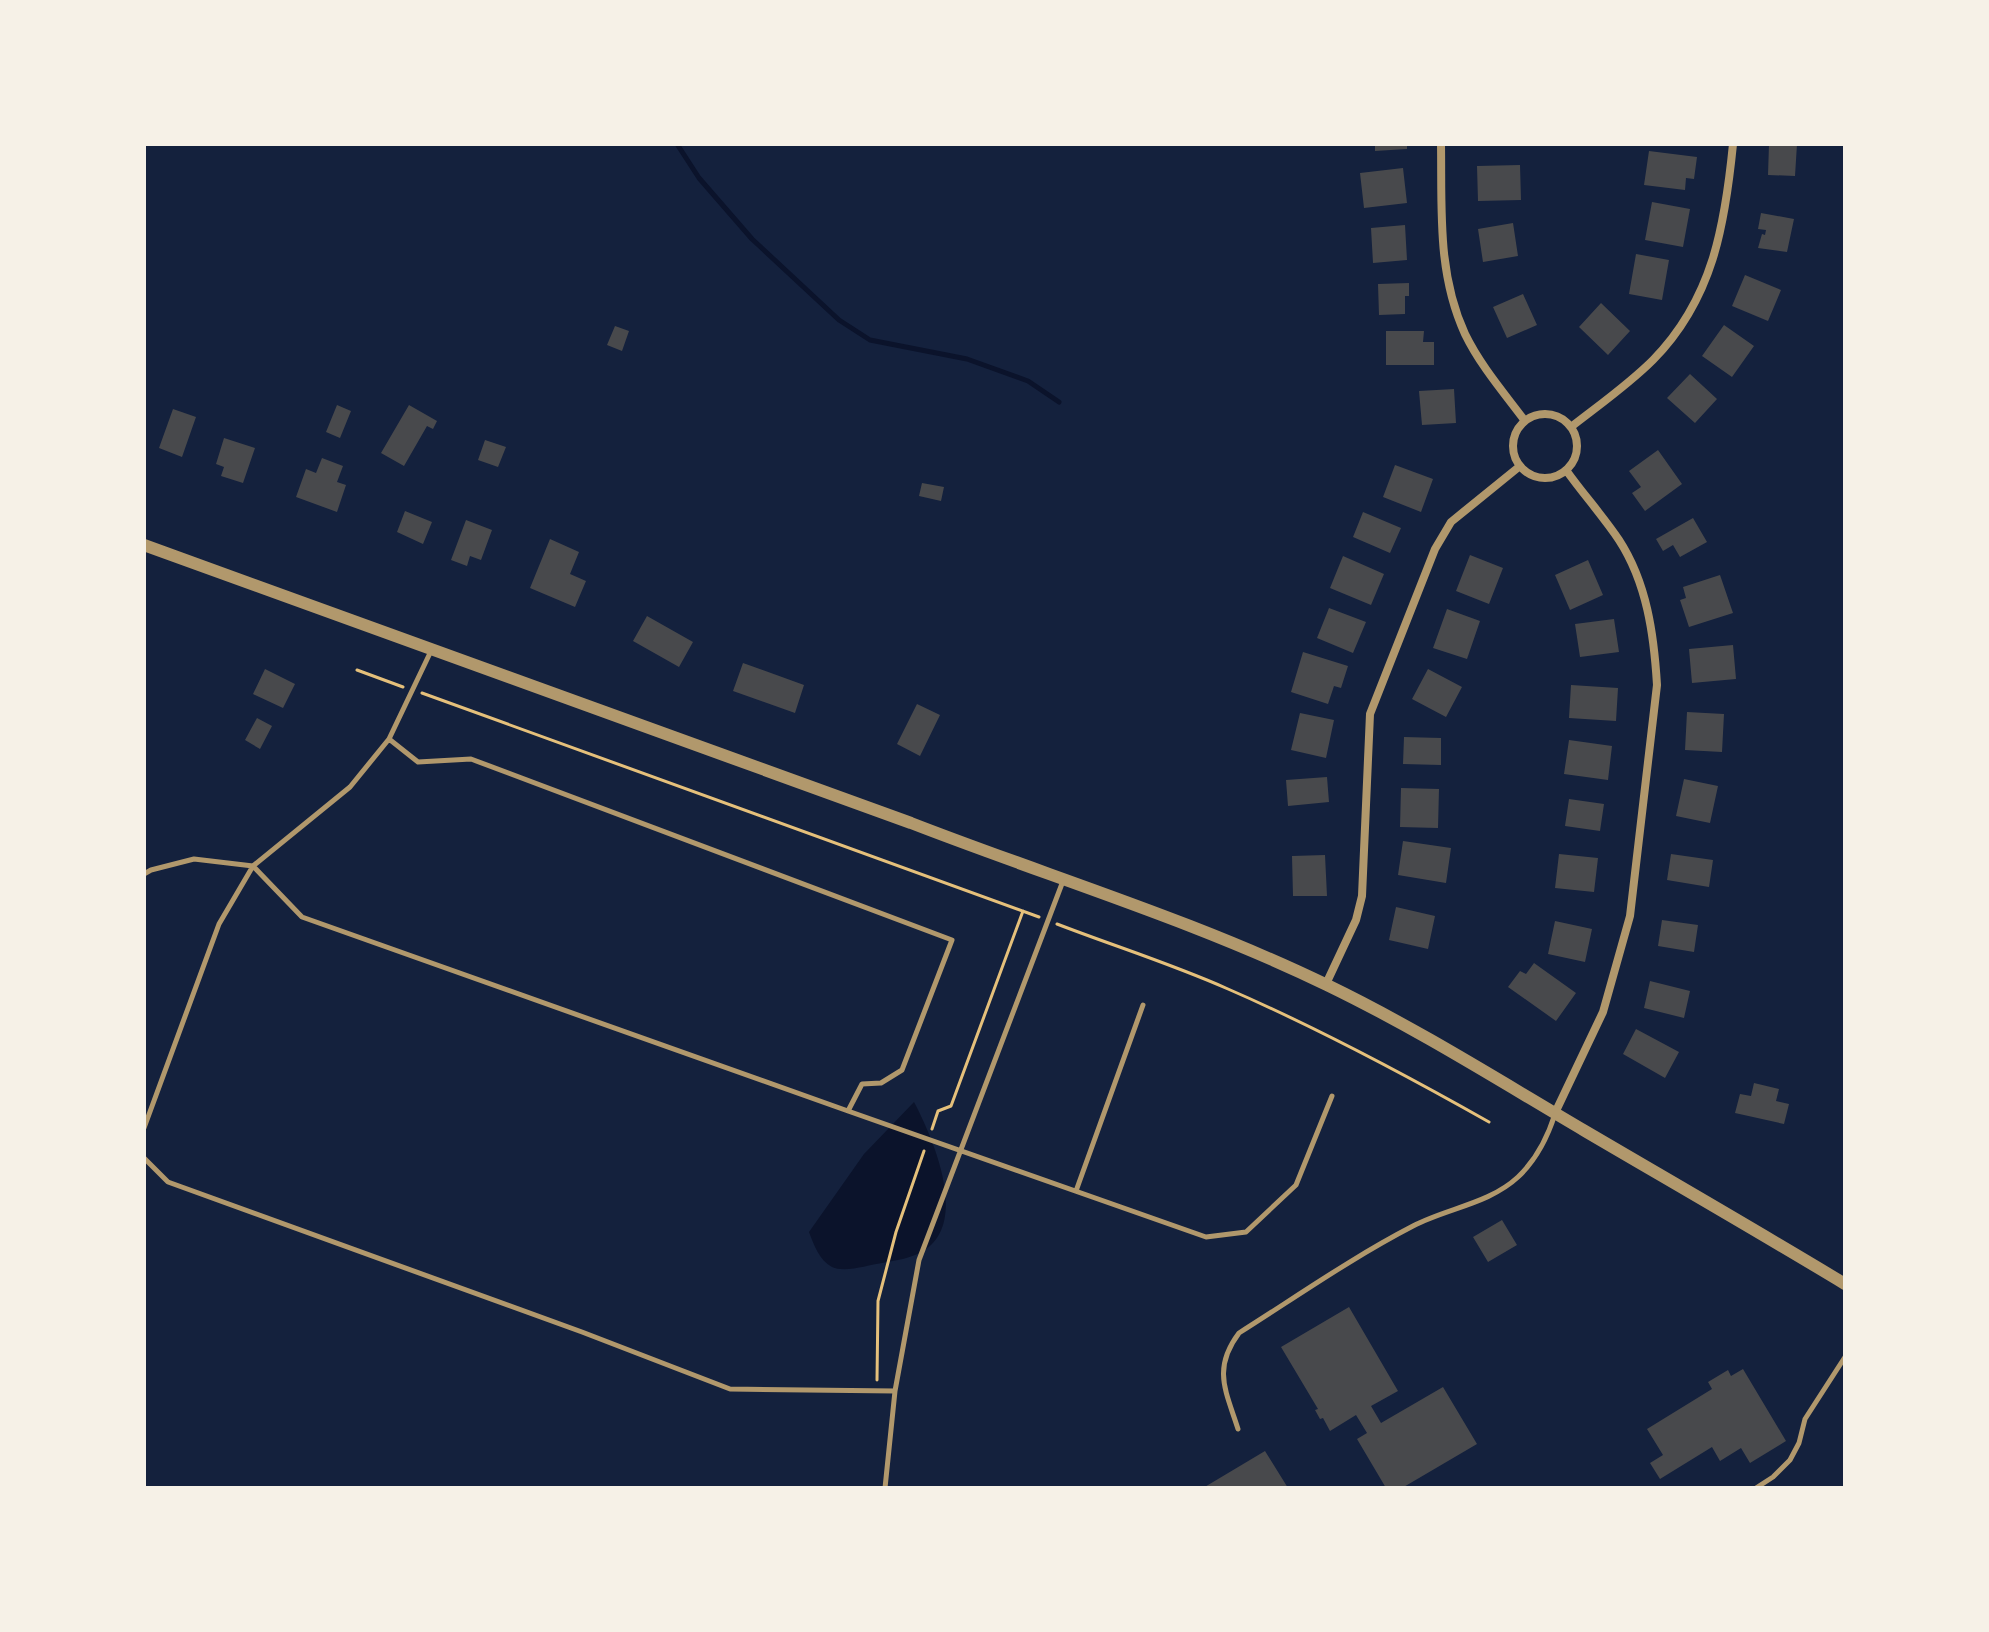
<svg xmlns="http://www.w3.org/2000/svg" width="1989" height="1632" font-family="'Zilla Slab',serif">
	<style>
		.water { fill: #0b132b }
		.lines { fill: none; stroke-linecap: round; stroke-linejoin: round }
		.stream { stroke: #0b132b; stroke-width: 5 }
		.building { fill: #48494c }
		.path { stroke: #e5c07b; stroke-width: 3 }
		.service { stroke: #b1986c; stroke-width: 5 }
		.minor { stroke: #b1986c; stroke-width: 8 }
		.tertiary { stroke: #b1986c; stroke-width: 12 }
	</style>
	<rect width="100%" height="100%" fill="#14213d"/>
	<!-- water -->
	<path class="water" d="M914 1102C933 1138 970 1223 923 1251 910 1259 896 1260 882 1263 868 1265 845 1273 832 1267 819 1260 814 1245 809 1232L864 1154Z"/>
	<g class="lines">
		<!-- stream -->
		<path class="stream" d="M677 144 699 178 752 239 839 320 870 340 967 359 1028 381 1059 402"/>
	</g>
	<!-- building -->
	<path class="building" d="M1375 144H1407V149L1375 151Z
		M1769 144H1797L1795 176 1768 175Z
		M1649 151 1697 157 1694 179 1686 178 1685 190 1644 185Z
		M1520 165 1521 200 1478 201 1477 166Z
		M1403 168 1407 203 1364 208 1360 173Z
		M1652 202 1690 209 1683 247 1645 240Z
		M1761 213 1794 219 1787 252 1758 248 1762 234 1765 235 1766 230 1758 229Z
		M1513 223 1518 256 1483 262 1478 229Z
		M1405 225 1407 260 1373 263 1371 228Z
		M1636 254 1669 260 1662 300 1629 294Z
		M1745 275 1781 290 1768 321 1732 306Z
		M1409 283V296H1405V314L1379 315 1378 284Z
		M1523 294 1537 325 1507 338 1493 307Z
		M1601 303 1630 331 1608 355 1579 327Z
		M1724 325 1754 346 1732 377 1702 356Z
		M615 326 629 331 622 351 607 345Z
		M1386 331H1424L1423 342H1434V365H1386Z
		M1690 374 1717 399 1695 423 1667 398Z
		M1454 389 1456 423 1422 425 1419 391Z
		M337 405 351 411 340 438 326 432Z
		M409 405 437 421 433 429 427 426 404 466 381 453Z
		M173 409 196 417 182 457 159 448Z
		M224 438 255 448 243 483 221 476 224 467 216 464Z
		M485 440 506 447 498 467 478 460Z
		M1658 450 1682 484 1645 511 1632 493 1641 487 1629 471Z
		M322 458 343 466 337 482 346 485 337 512 296 497 306 469 316 473Z
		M1395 465 1433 479 1421 512 1383 497Z
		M922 483 944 487 941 501 919 496Z
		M405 511 432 522 423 544 397 532Z
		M1363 512 1401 528 1390 553 1353 537Z
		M1693 518 1707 542 1680 557 1673 545 1663 551 1656 539Z
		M466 520 492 530 481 560 470 556 467 566 451 560Z
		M550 539 579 552 570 574 586 581 575 607 530 588Z
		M1470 555 1503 568 1489 604 1456 591Z
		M1343 556 1384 574 1371 605 1330 588Z
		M1588 560 1603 595 1570 610 1555 575Z
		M1720 575 1733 613 1689 627 1680 600 1686 598 1683 587Z
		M1329 608 1366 622 1353 653 1317 638Z
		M1447 609 1480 621 1467 659 1433 648Z
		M647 616 693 642 679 667 633 641Z
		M1614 619 1619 652 1580 657 1575 624Z
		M1733 645 1736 679 1692 683 1689 649Z
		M1303 652 1348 666 1341 688 1334 686 1328 704 1291 692Z
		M743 663 804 685 795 713 733 691Z
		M265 669 295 684 283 708 253 694Z
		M1428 669 1462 687 1446 717 1412 699Z
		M1571 685 1618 688 1616 721 1569 718Z
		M917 704 940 715 920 756 897 744Z
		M1687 712 1724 714 1722 752 1685 750Z
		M1300 713 1334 720 1326 758 1291 750Z
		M257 718 272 726 260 749 245 740Z
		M1404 737 1441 738V765L1403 764Z
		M1569 740 1612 746 1608 780 1564 774Z
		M1327 777 1329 802 1288 806 1286 780Z
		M1684 779 1718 786 1710 823 1676 816Z
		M1401 788 1439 789 1438 828 1400 827Z
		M1569 799 1604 804 1600 831 1565 826Z
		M1403 841 1451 848 1446 883 1398 875Z
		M1559 854 1598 858 1594 892 1555 888Z
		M1671 854 1713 860 1709 887 1667 880Z
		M1325 855 1327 896H1293L1292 856Z
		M1396 907 1435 916 1428 949 1389 940Z
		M1662 920 1698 925 1694 952 1658 946Z
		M1555 921 1592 929 1585 962 1548 954Z
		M1534 963 1576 993 1556 1021 1508 987 1520 971 1526 974Z
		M1650 981 1690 991 1684 1018 1644 1008Z
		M1636 1029 1679 1052 1665 1078 1623 1054Z
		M1754 1083 1779 1089 1776 1101 1789 1104 1784 1124 1735 1113 1740 1094 1751 1096Z
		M1502 1220 1517 1245 1488 1262 1473 1237Z
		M1349 1307 1398 1391 1371 1406 1381 1423 1443 1387 1477 1444 1402 1488H1386L1357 1439 1367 1433 1356 1415 1330 1431 1323 1418 1320 1419 1315 1410 1318 1409 1281 1347Z
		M1743 1369 1786 1441 1750 1463 1741 1448 1720 1461 1712 1447 1660 1479 1650 1463 1663 1455 1647 1429 1712 1389 1708 1382 1728 1370 1731 1376Z
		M1265 1451 1288 1488H1203Z"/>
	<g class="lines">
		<!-- path -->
		<path class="path" d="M357 670 403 687
			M422 693 1039 917
			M1057 924C1114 946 1172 964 1228 989 1318 1028 1404 1074 1489 1122
			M932 1129 938 1111 951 1106 1023 911
			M877 1380 878 1301 896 1232 924 1151"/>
		<!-- service -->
		<path class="service" d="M144 874 151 870 194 859 253 866 302 917 848 1111 862 1084 881 1083 902 1070 952 940 471 759 418 762 389 739
			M848 1111 1206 1237 1246 1232 1296 1185 1332 1096
			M144 1128 219 924 253 866 350 787 389 739 431 651
			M144 1158 168 1182 582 1332 730 1389 895 1391
			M1076 1191 1143 1005
			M1238 1429C1226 1391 1212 1369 1239 1333 1296 1297 1353 1257 1413 1226 1447 1208 1489 1204 1518 1177 1536 1160 1548 1136 1555 1114
			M885 1488 895 1391 919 1260 1063 881
			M1756 1488 1773 1477 1790 1460 1799 1443 1805 1419 1845 1357"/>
		<!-- minor -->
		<path class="minor" d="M1441 144C1442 209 1437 273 1465 334 1480 365 1504 393 1525 421
			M1513 446a32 32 0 1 1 64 0a32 32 0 1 1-64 0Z
			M1571 427C1599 405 1628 385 1653 360 1713 299 1725 225 1733 144
			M1326 984 1356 920 1362 896 1370 714 1435 549 1451 522 1520 466
			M1555 1113 1603 1012 1630 916 1657 685C1654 635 1647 583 1619 540 1603 516 1583 494 1566 470"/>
		<!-- tertiary -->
		<path class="tertiary" d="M144 545 911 823C1050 877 1193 920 1327 985 1416 1028 1500 1081 1585 1131 1672 1182 1759 1232 1845 1284"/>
	</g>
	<!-- border -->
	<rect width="1989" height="1632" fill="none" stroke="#f6f1e7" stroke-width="292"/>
</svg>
